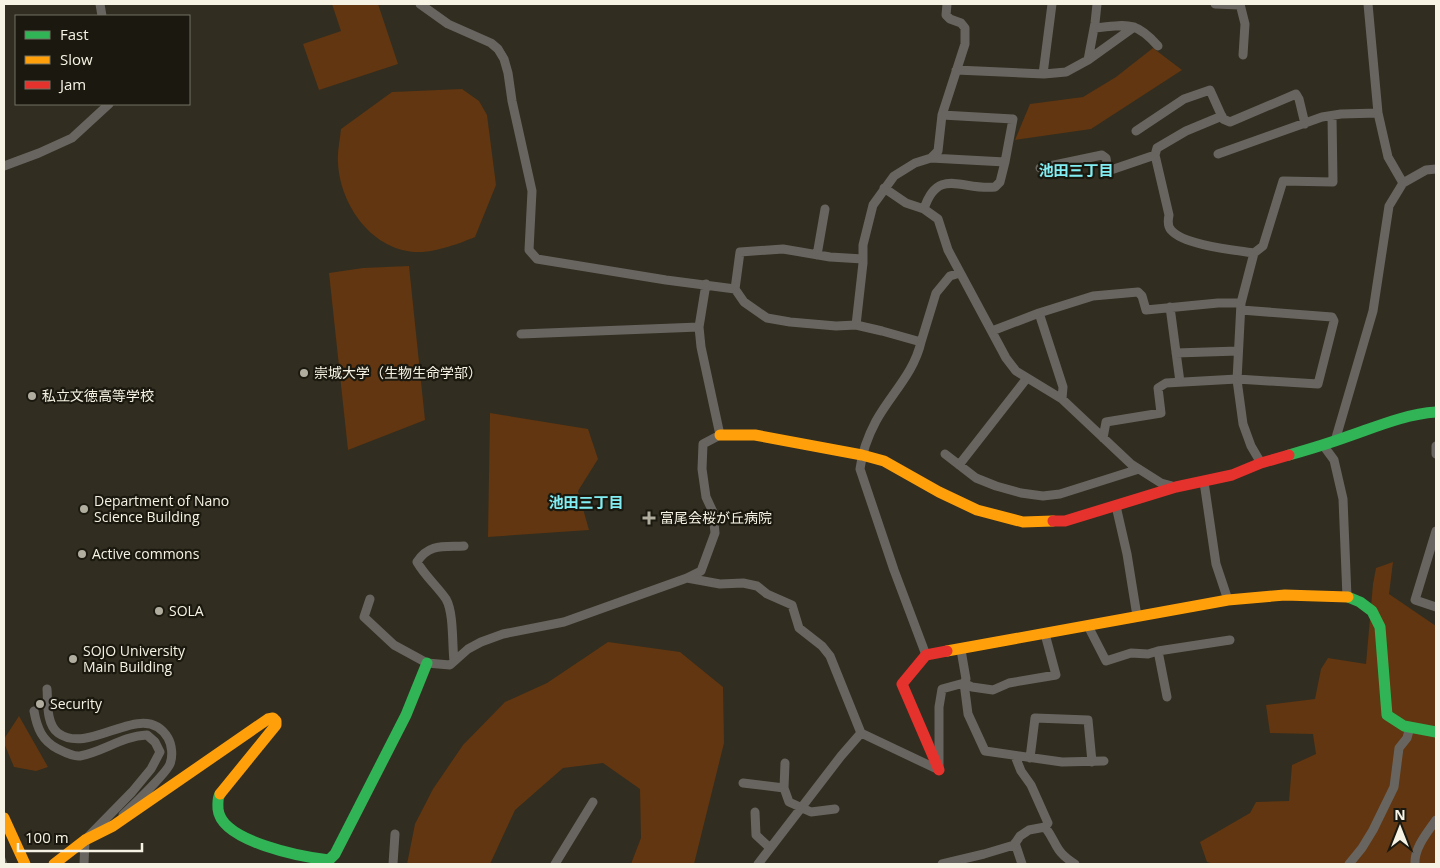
<svg xmlns="http://www.w3.org/2000/svg" width="1440" height="868" font-family="'Open Sans','Noto Sans JP',sans-serif">
	<style>
		.green { fill: #613610 }
		.lines { fill: none; stroke-linecap: round; stroke-linejoin: round }
		.street { stroke: #686560; stroke-width: 9 }
		.fast { stroke: #30b455; stroke-width: 11 }
		.slow { stroke: #ff9f0a; stroke-width: 11 }
		.jam { stroke: #e5322d; stroke-width: 11 }
		.rail { stroke: #6c6961; stroke-width: 2.5; stroke-dasharray: 9 9; stroke-linecap: butt }
		.poi-dot { fill: #b1ae9f; stroke: #1b190f; stroke-width: 2 }
		.labels { text-anchor: middle; stroke-width: 4.5; stroke-linejoin: round; paint-order: stroke }
		.poi-label { font-size: 14px; fill: #f6f3e4; stroke: #1b190f; text-anchor: start }
		.neighbourhood-label { font-size: 15px; font-weight: bold; fill: #82eef3; stroke: #1b190f }
	</style>
	<rect width="100%" height="100%" fill="#312d20"/>
	<!-- green -->
	<path class="green" d="M332 4H378L398 64 319 90 303 44 341 31Z
		M1153 48 1182 70 1091 129 1015 140 1030 104 1083 97 1116 77Z
		M462 89 479 101 487 115 496 185 475 237C461 243 436 252 420 252 374 253 340 206 338 163 337 152 340 140 341 129L392 92Z
		M409 266 425 420 348 450 329 273 363 268Z
		M490 413 588 429 598 459 578 491 589 530 488 537Z
		M1393 562 1389 594 1436 626V864H1214L1207 862 1200 842 1250 813 1256 802 1289 801 1292 765 1316 754 1313 734 1270 733 1266 705 1315 699 1321 669 1328 658 1366 664 1373 584 1376 568Z
		M608 642 680 652 723 687 724 743 694 864H631L641 838 640 789 603 763 563 768 515 810 490 864H407L415 824 433 789 463 745 505 702 547 683Z
		M19 716 48 767 36 771 14 767 4 743V739Z"/>
	<g class="lines">
		<!-- street -->
		<path class="street" d="M100 4 102 16
			M420 4 448 24 491 43 498 49 504 59 508 73 512 101 532 191 529 250 537 259 666 280 735 289 740 252 783 249 830 257 863 259
			M1215 4 1240 5
			M1240 4 1245 24 1243 55
			M1368 4 1378 113 1388 157 1403 183
			M1095 28C1127 25 1135 20 1158 46
			M1088 60 1134 27
			M956 70 1044 74 1066 72 1088 60 1095 23 1097 4
			M1043 74 1052 4
			M1136 131 1184 99 1210 90 1223 119 1230 122 1296 94 1299 99 1305 124
			M1218 154 1322 117 1341 114 1378 113
			M1155 155 1169 215C1168 220 1167 226 1171 230 1183 245 1234 250 1254 253
			M931 158 1005 162 1013 119 942 115
			M4 166 39 153 72 138 109 104
			M1040 168 1102 155 1106 158 1108 171 1155 155 1157 148 1186 131 1222 116
			M884 188 906 203 924 209 938 219 948 250 1006 358 1016 371 1062 399 1131 464 1161 483 1176 487
			M924 209C938 166 963 191 995 187L1000 182 1005 162
			M817 255 825 209
			M735 289 744 302 767 318 790 322 836 326 856 325 882 331 921 342C914 373 891 394 876 421 868 436 862 453 860 469L894 570 926 655
			M1170 307 1180 382
			M1039 313 1063 387 1062 399
			M856 325 863 263V245L873 205 894 176 915 163 931 158 938 151 942 115 965 44V28L961 23 950 19 946 15 947 4
			M992 331 1039 313 1093 296 1138 292 1142 296 1146 310 1218 303H1241
			M521 334 699 327
			M921 342 936 293 950 276 960 273
			M1176 353 1238 351
			M1103 438 1106 422 1161 413 1158 388 1166 383 1237 379 1318 384 1334 321 1332 317 1241 310
			M1335 441 1373 311 1389 206 1403 183 1426 170 1436 169
			M1323 445 1334 460 1343 499 1347 597
			M1436 446V454
			M945 454 976 478 996 486 1021 493 1043 496 1060 494 1139 469
			M1261 463 1251 446 1243 424 1237 380 1241 303 1254 253 1263 246 1283 181 1333 182 1332 116
			M959 465 1027 378
			M1204 482 1216 564 1228 600
			M1116 506 1127 554 1137 616
			M1436 531 1415 600 1436 607
			M687 578 720 584 743 583 757 586 767 594 792 605 799 628 822 646 830 656 861 733 939 770V707L942 689 964 683 968 714 985 751 1062 762 1104 761
			M370 599 364 617 394 645 427 663 450 665 468 649 481 642 503 634 564 622 687 578 701 571 715 533 713 512 706 497 702 469 703 444 720 435 701 347 699 327 706 284
			M1088 626 1106 661 1131 653 1148 654 1158 651
			M961 650 966 679 964 683 972 687 993 690 1009 683 1056 675 1045 634
			M454 661C452 645 454 613 446 599 437 586 425 576 417 562 429 543 445 547 464 546
			M47 689C48 702 46 724 58 733 91 757 144 697 168 738 172 745 173 756 170 764 166 774 133 805 123 815
			M1167 697 1158 651 1230 640
			M34 711C37 728 42 741 58 749 64 752 73 757 80 756 103 752 122 736 147 735L155 742 160 752 151 769 132 792 85 840 84 864
			M1015 756 1021 771 1031 785 1048 823 1045 827C1058 844 1054 851 1075 864
			M1030 758 1035 718 1088 720 1092 762
			M785 763 784 788 789 802 811 812 835 809
			M743 783 784 788
			M755 812 756 835 770 848
			M1015 843 1022 864
			M393 864 395 834
			M555 864 593 802
			M758 864 841 756 861 733
			M942 864 984 854 1014 845 1020 836 1029 830 1045 827
			M1349 864 1362 848 1373 830 1394 787 1399 748 1407 738 1410 727
			M1415 864C1414 848 1427 833 1436 820"/>
		<!-- fast -->
		<path class="fast" d="M1289 455C1310 449 1330 443 1349 436 1378 426 1406 414 1436 412
			M1348 597 1360 602 1372 611 1380 627 1387 715 1404 726 1436 732
			M220 794C217 799 218 804 218 809 221 842 303 857 329 860L335 854 406 715 427 663"/>
		<!-- slow -->
		<path class="slow" d="M720 435H755L862 455 884 461 939 492 977 510 1023 522 1053 521
			M947 651 1228 600 1285 595 1348 597
			M4 818 25 864
			M54 864 85 840 113 826 268 719 273 718 276 721V725L220 794"/>
		<!-- jam -->
		<path class="jam" d="M1053 521H1065L1176 487 1232 475 1261 463 1289 455
			M939 770 902 684 926 655 947 651"/>
		<!-- rail -->
		<path class="rail" d="M4 858 6 864"/>
	</g>
	<!-- markers -->
	<g class="poi-dot">
		<circle cx="304" cy="373" r="5"/>
		<circle cx="32" cy="396" r="5"/>
		<circle cx="84" cy="509" r="5"/>
		<path d="M646.5 510.5h5v5h5v5h-5v5h-5v-5h-5v-5h5z"/>
		<circle cx="82" cy="554" r="5"/>
		<circle cx="159" cy="611" r="5"/>
		<circle cx="73" cy="659" r="5"/>
		<circle cx="40" cy="704" r="5"/>
	</g>
	<g class="labels">
		<!-- poi labels -->
		<g class="poi-label">
			<text x="314" y="378">崇城大学（生物生命学部）</text>
			<text x="42" y="401">私立文徳高等学校</text>
			<text x="94" y="506">Department of Nano<tspan x="94" dy="16">Science Building</tspan></text>
			<text x="660" y="523">富尾会桜が丘病院</text>
			<text x="92" y="559">Active commons</text>
			<text x="169" y="616">SOLA</text>
			<text x="83" y="656">SOJO University<tspan x="83" dy="16">Main Building</tspan></text>
			<text x="50" y="709">Security</text>
		</g>
		<!-- neighbourhood labels -->
		<g class="neighbourhood-label">
			<text x="1076" y="176">池田三丁目</text>
			<text x="586" y="508">池田三丁目</text>
		</g>
	</g>
	<!-- border -->
	<rect width="1440" height="868" fill="none" stroke="#f6f3e4" stroke-width="10"/>
	<!-- legend -->
	<rect x="15" y="15" width="175" height="90" fill="#1b190f" stroke="#737064"/>
	<rect x="25" y="31" width="25" height="8" fill="#30b455" stroke="#737064"/>
	<text x="60" y="40" font-size="15" fill="#f6f3e4">Fast</text>
	<rect x="25" y="56" width="25" height="8" fill="#ff9f0a" stroke="#737064"/>
	<text x="60" y="65" font-size="15" fill="#f6f3e4">Slow</text>
	<rect x="25" y="81" width="25" height="8" fill="#e5322d" stroke="#737064"/>
	<text x="60" y="90" font-size="15" fill="#f6f3e4">Jam</text>
	<!-- north arrow -->
	<g transform="translate(1400 828)" stroke="#1b190f" stroke-width="4" paint-order="stroke">
	<path d="M0-4L9 19L0 12L-9 19Z" fill="#f6f3e4"/>
	<text y="-8" font-size="14" font-weight="bold" text-anchor="middle" fill="#f6f3e4">N</text>
	</g>
	<!-- scale -->
	<path d="M18 843v8h124v-8" fill="none" stroke="#f6f3e4" stroke-width="2.5"/>
	<text x="25" y="843" font-size="15" fill="#f6f3e4" stroke="#1b190f" stroke-width="4" paint-order="stroke">100 m</text>
</svg>
